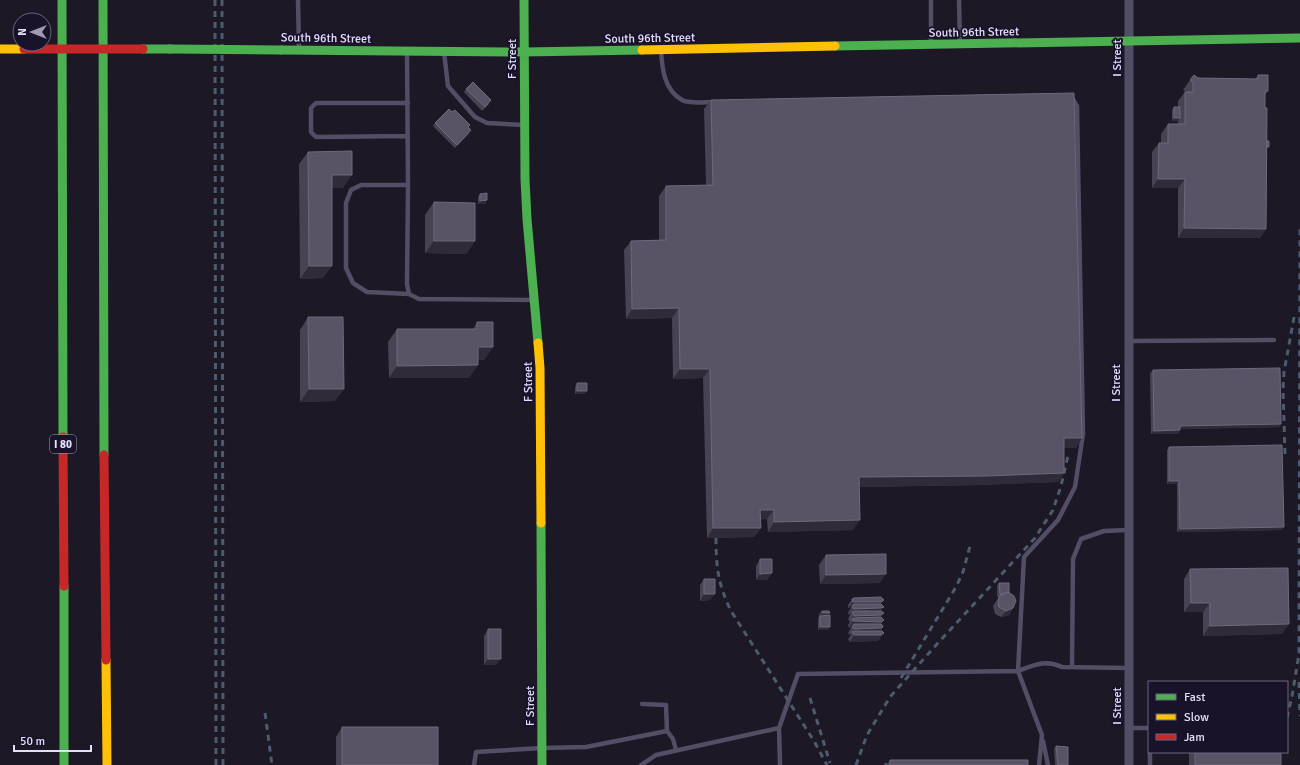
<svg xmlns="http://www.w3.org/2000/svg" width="1300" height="765" font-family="Signika,sans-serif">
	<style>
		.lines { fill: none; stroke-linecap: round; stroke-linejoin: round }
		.lane { stroke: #524e65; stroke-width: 4.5 }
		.street { stroke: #524e65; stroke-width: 9 }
		.fast { stroke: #4caf50; stroke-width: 9 }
		.slow { stroke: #ffc107; stroke-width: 9 }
		.jam { stroke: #c62828; stroke-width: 9 }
		.rail { stroke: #4c5b6d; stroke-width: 3; stroke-dasharray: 6 5; stroke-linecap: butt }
		.fast-bridge { stroke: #4caf50; stroke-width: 9 }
		.jam-bridge { stroke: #c62828; stroke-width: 9 }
		.wall { fill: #474353 }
		.shaded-wall { fill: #2f2b39 }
		.building { fill: #585365; stroke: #6e697d }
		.labels { text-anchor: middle; stroke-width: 4; stroke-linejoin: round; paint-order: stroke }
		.shield { fill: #19132a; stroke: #a8a1be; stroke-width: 1 }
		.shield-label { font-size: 11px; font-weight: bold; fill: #e5defd }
		.street-label { font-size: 12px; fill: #e5defd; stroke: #19132a }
	</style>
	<rect width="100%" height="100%" fill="#1c1825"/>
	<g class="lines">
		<!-- lane -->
		<path class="lane" d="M298 0 299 50
			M931 0V45
			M959 0 960 44
			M661 50C662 68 664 90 682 100 689 104 705 102 714 102
			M407 52 408 185 407 284 409 294 419 299 534 300
			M444 52 448 86 475 117 487 123 524 125
			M408 103H316L311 108V132L316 137 408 136
			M408 185H361L351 190 346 203V268L353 283 367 292 409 294
			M1128 341 1274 340
			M1072 667 1073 559 1081 539 1104 531 1128 530
			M642 704 666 705 667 731 673 739 676 750
			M1129 728H1149
			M1043 741 1048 765
			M1150 752V765
			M474 765 476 752 542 748 586 747 667 731
			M641 765 656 755 779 728
			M780 765 779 728 798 674 1018 671C1034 665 1046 659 1062 667L1129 668
			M1039 765 1042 735 1018 671 1024 557 1058 520 1075 487 1083 434 1077 106 1073 99 1070 98"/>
		<!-- street -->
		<path class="street" d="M1129 765V0"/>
		<!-- fast -->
		<path class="fast" d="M62 0 63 437
			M103 0 104 455
			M524 0 525 179 527 219 538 343
			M835 46 1300 38
			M143 49H170
			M281 50 524 52 642 50
			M541 523 542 765
			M64 586V765"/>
		<!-- slow -->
		<path class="slow" d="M0 49H24
			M642 50 835 46
			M538 343 540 368 541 523
			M106 660 107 765"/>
		<!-- jam -->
		<path class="jam" d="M63 437 64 586
			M104 455 106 660"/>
		<!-- rail -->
		<path class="rail" d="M215 0 216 765
			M222 0 223 765
			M1285 454 1283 390 1284 372 1295 312
			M716 538C716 567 718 584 731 611L814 741 827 765
			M901 678 956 587 963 572 970 546
			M1299 682 1300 716
			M810 698 830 763
			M265 713 272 765
			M1287 718 1292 696 1299 654 1300 226
			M886 763V765
			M856 765 867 735 890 697 937 644 1035 538 1053 510 1061 486 1068 456"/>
		<!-- fast-bridge -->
		<path class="fast-bridge" d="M170 49 281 50"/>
		<!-- jam-bridge -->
		<path class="jam-bridge" d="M24 49H143"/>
	</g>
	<!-- wall -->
	<path class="wall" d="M1258 75 1268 91 1265 95V108L1267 150 1266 229 1260 238H1178V188H1152V152L1159 143H1161V134L1168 124H1178V121H1172V110L1174 107H1178V101L1185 92H1186L1183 90 1190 80 1198 78 1255 79Z
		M466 89 489 104 482 111 464 92Z
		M711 100 1082 438 1076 448H1064V473L1058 482 980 485 859 487 853 530 768 532 767 519H761V528L754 537 707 538 703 378 673 379 672 318 626 319 624 250 631 241 659 240V196L666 186 706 185 704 109Z
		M435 123 468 128 469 134 455 148 433 126Z
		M308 152 343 188H332L323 278 300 279 299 164Z
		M480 194 487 200 485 204H478V197Z
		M434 202 475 241 466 254 425 253V215Z
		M308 317 335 401 300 402V330Z
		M477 322 493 347 484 360H478L469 378H389L388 342 397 329H473Z
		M1153 370 1281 424 1279 427 1180 429 1178 434H1151L1150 373Z
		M577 383 587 391 584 394H575V387Z
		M1169 447 1282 530 1177 532V484H1167V450Z
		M826 555 880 583 820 584 819 565Z
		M760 559 772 573 767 580H756V566Z
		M1190 569 1282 634 1203 636V612H1184V579Z
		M704 579 710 600 700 601V585Z
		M999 583 1009 593 1013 608 1009 615 1001 617 995 614 993 606 999 597H997V586Z
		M852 599 881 604V617L884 620 881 624 883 627 881 631 879 640 876 641 850 642 848 639 851 635H850L848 633 851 628H849L848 625 850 622 848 619 850 615H849L848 612 851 608H848V605Z
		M822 611 830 613 828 615V630H818V619L819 616V614Z
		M488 629 496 665H484V636Z
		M342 727 438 765H336V737Z
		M1056 746 1068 765H1055L1054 749Z
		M1189 752H1281V765H1189Z
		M890 760 1028 765H888V763Z"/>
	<!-- shaded-wall -->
	<path class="shaded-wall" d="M1174 118H1180L1178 121H1172Z
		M471 130 469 134 455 148 457 145Z
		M332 175H352L343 188H323Z
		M1158 179H1185L1178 188H1152Z
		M487 200 485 204H478L480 201Z
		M1184 228 1266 229 1260 238H1178Z
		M434 241H475L466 254 425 253Z
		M309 266H332L323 278 300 279Z
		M679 308 672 318 626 319 632 309Z
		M478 347H493L484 360H469Z
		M478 365 469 378H389L397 366Z
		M680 369H710L703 378 673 379Z
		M309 389H344L335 401 300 402Z
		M577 391H587L584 394H575Z
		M1281 424 1279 427 1178 429 1180 426Z
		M1180 430 1178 434H1151L1154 431Z
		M1064 438H1082L1076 448H1058Z
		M1064 473 1058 482 980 485 853 487 859 477Z
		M1169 481H1179L1177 484H1167Z
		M760 510H774L767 519 754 520Z
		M860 520 853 530 768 532 774 522Z
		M1284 527 1282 530 1177 532 1180 529Z
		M713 528H761L754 537 707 538Z
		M772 573 767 580H756L760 574Z
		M886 574 880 583 820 584 826 575Z
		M704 594H715L710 600 700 601Z
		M884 600 879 606H852L851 608H848L853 602Z
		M1191 603H1210L1203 612H1184Z
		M884 607 879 613 852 612 850 615H849L854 609Z
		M1013 608 1009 615 1001 617 1006 611Z
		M822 613H830L827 616H819Z
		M884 613 879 620H884L879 626 852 627 851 628H849L853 621 852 619 850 622 854 616Z
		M1289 624 1282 634 1203 636 1210 626Z
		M820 627H830L828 630H818Z
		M883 627 879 634 852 632 851 635H850L854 629Z
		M884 633 879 640 876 641 850 642 854 635Z
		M488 659H501L496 665H484Z"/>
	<!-- building -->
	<path class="building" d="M1194 75 1198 78 1258 79V75H1268V91H1265V108H1267L1266 229 1184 228 1185 179H1158L1159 143H1168V124H1185V92H1193V83L1190 80Z
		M473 82 491 100 485 107 466 89Z
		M1074 93 1082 438H1064V473L987 476 859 477 860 520 774 522V510H760L761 528H713L710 369H680L679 308 632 309 631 241 666 240V186L713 185 711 100Z
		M1174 107H1180V118H1174Z
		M449 109 452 112 455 110 470 125 468 127 471 130 457 145 435 123Z
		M1267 141H1269V147H1267Z
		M352 151V175H332V266H309L308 152Z
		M487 193V200L480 201V194Z
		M434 202 475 203V241H434Z
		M308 317H343L344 389H309Z
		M477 322H493V347H478V365L397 366V329H477Z
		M1280 368 1281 424 1180 426V430L1154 431 1153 370Z
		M577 383H587V391H577Z
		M1282 445 1284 527 1180 529 1179 481H1169V447Z
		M886 554V574L826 575V555Z
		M760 559H772V573L760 574Z
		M1288 568 1289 624 1210 626V603H1191L1190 569Z
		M704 579H715V594H704Z
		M999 583H1009V593L1008 592 1003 594H1000Z
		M1008 592 1014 596 1016 601 1013 608 1006 611 999 607 998 600 1000 595Z
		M881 597 884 600 881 602H853L852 599 854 598Z
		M854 604H881L884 607 881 608 854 609 852 606Z
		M822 611H829L830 613H822Z
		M854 611H881L884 613 881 615 854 616 852 612Z
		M830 615V627H820V616Z
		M881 617 884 620 881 622 853 621 852 619 854 618Z
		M854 624H881L883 626V627L881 628 854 629 852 627Z
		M488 629H501V659H488Z
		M854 631H882L884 633 881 635H854L852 632Z
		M342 727H438V765H342Z
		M1056 746 1068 747V765H1058Z
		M1195 752H1281V765H1195Z
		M890 760H1028V765H890Z"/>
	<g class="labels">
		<!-- shield labels -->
		<rect class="shield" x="50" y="435" width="26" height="18" rx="3"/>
		<g class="shield-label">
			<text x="63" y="448">I 80</text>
		</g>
		<!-- street labels -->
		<g class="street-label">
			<text transform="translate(974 32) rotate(-1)" y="4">South 96th Street</text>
			<text transform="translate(326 38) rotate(1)" y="4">South 96th Street</text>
			<text transform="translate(650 38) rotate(-1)" y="4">South 96th Street</text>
			<text transform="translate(1117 58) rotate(-90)" y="4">I Street</text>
			<text transform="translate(512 59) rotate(-90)" y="4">F Street</text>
			<text transform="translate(528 382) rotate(-91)" y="4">F Street</text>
			<text transform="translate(1116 383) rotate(-90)" y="4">I Street</text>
			<text transform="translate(530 706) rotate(-90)" y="4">F Street</text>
			<text transform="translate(1117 706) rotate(-90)" y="4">I Street</text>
		</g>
	</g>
	<!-- legend -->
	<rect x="1148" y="681" width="140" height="72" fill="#19132a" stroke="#6b647e"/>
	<rect x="1156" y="694" width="20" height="6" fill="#4caf50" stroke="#6b647e"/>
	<text x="1184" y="701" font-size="12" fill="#e5defd">Fast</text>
	<rect x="1156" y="714" width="20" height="6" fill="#ffc107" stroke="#6b647e"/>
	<text x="1184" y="721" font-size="12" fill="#e5defd">Slow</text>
	<rect x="1156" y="734" width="20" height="6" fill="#c62828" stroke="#6b647e"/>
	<text x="1184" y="741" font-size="12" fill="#e5defd">Jam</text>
	<!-- north arrow -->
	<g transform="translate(32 32) rotate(270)"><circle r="19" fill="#19132a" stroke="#6b647e"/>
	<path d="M0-3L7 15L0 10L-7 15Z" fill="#9f99b1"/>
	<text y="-6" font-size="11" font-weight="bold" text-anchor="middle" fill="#e5defd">N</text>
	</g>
	<!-- scale -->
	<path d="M14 745v6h77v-6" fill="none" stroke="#e5defd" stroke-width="2"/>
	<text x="20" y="745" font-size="12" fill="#e5defd" stroke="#19132a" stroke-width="3" paint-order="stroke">50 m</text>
</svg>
